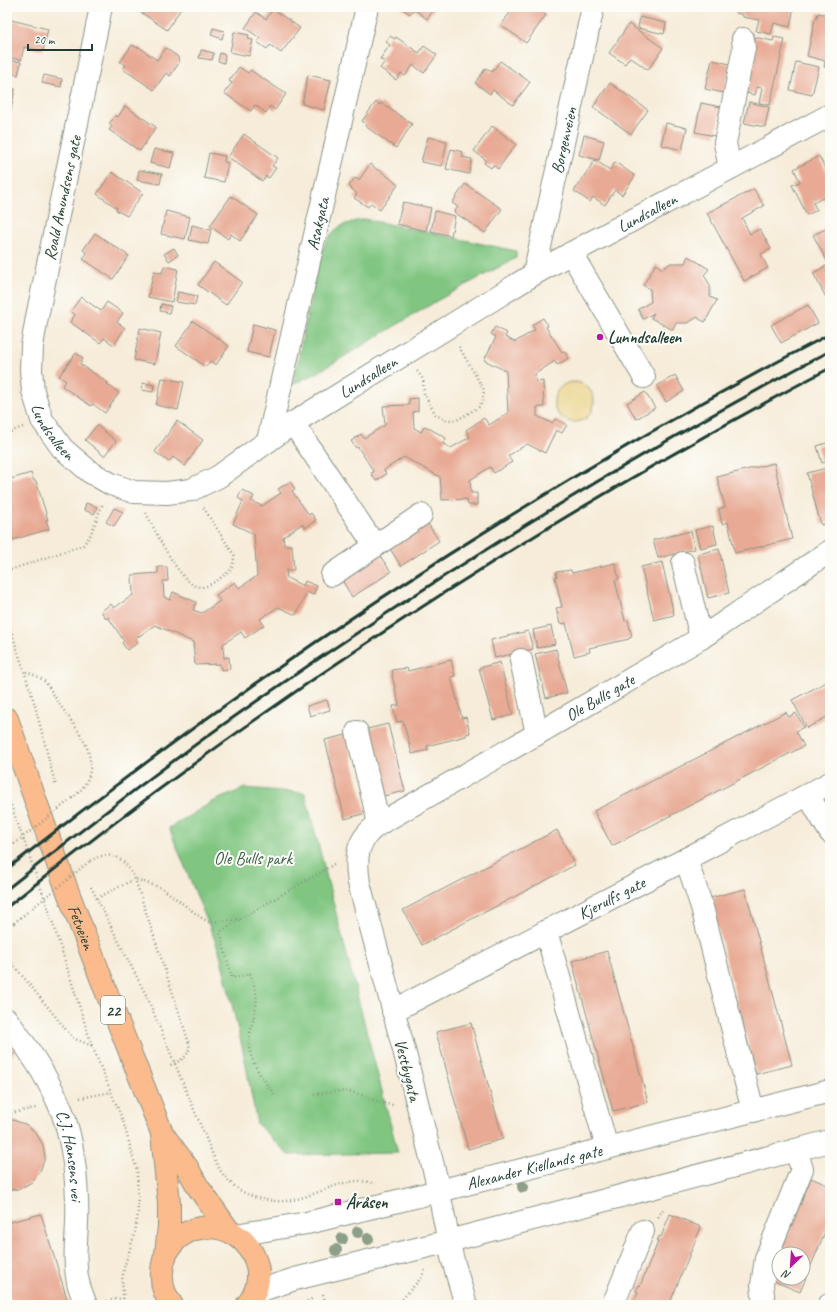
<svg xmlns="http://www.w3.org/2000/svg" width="837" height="1312" font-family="Caveat,sans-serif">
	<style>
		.green { fill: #80c681; stroke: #50825a }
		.sand { fill: #eeda9e; stroke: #868c69 }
		.building { fill: #e8aa94 }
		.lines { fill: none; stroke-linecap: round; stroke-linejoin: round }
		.minor-casing { stroke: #8a9486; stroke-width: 24 }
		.highway-casing { stroke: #8a9486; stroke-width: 24 }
		.path { stroke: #8a9486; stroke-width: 2.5; stroke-dasharray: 1 3; stroke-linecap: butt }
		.minor { stroke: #fff; stroke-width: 22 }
		.highway { stroke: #fbbb8d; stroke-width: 22 }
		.rail { stroke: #1f3d34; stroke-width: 3 }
		.path-bridge { stroke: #8a9486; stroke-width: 2.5; stroke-dasharray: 1 3; stroke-linecap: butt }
		.tree { fill: #8d9e89 }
		.poi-dot { fill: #b5179e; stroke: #fdfcf7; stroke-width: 1.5 }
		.labels { text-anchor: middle; stroke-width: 4; stroke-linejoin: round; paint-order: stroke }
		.shield { fill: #fdfcf7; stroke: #62766e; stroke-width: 1 }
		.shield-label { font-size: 16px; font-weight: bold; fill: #1f3d34 }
		.street-label { font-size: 17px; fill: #1f3d34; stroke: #fdfcf7 }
		.poi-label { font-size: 17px; font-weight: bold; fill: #1f3d34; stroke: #fdfcf7; text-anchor: start }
		.park-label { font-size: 17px; fill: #375f47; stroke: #fdfcf7 }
	</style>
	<rect width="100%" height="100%" fill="#fdfcf7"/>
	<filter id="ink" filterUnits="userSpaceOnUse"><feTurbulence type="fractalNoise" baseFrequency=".025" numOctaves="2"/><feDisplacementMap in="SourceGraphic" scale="8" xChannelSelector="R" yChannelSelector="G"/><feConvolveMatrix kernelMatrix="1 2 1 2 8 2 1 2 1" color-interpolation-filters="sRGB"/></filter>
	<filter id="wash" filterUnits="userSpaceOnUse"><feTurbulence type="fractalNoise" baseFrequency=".012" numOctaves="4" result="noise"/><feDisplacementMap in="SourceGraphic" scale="16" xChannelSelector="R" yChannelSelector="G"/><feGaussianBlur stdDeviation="0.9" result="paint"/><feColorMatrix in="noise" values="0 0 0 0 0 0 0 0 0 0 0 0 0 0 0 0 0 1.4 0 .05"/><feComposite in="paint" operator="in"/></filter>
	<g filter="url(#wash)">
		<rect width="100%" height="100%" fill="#f6ecd9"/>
		<!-- green -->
		<path class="green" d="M365 219 516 251V258L440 299 315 374 293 384 318 263C328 233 333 225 365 219Z
			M245 788 305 793 398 1153 288 1155 257 1124 244 1055 219 950 169 828 212 802Z"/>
		<!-- sand -->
		<path class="sand" d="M554 402a20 20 0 1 1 40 0a20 20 0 1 1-40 0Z"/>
		<g id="blocks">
			<!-- building -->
			<path class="building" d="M137 7H182L167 30 136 9Z
				M400 7H436L427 19 414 9 410 14Z
				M514 7H535L546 15 526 43 501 25Z
				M738 7H794L790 27 774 23 771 34 756 31 759 20 743 17V15L736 13Z
				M273 9 300 28 281 53 270 45 267 49 257 42 260 38 245 28 256 12 266 19Z
				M818 13 830 15V68L824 67 825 61 807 56 815 19 816 20Z
				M640 17 666 23 664 34 638 28Z
				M7 19 48 29 43 51 24 47 21 60 7 57Z
				M629 24 663 48 648 70 630 57 625 64 609 53Z
				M213 28 224 31 222 39 211 35Z
				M234 32 249 35 248 39 253 40 249 56 230 52Z
				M390 36 395 39 396 37 419 53 424 46 437 55 424 73 413 65 405 76 401 73 396 80 380 68 385 62 380 59 390 45 386 42Z
				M749 36 773 41 774 37 785 39 770 105 759 103 762 88 757 87 755 95 737 91Z
				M132 45 138 48 139 47 157 60 166 48 178 57 179 63 170 76 166 73 154 90 123 69 126 65 120 62Z
				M201 50 214 53 212 60 199 58Z
				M220 53 225 55 224 63 218 61Z
				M7 60 21 62 18 75 7 73Z
				M712 60 730 64 724 93 705 89Z
				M500 61 530 82 513 105 493 90 490 94 475 83 486 68 492 72Z
				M796 62 819 67 812 95 790 90Z
				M239 67 248 73 250 70 286 94 275 110 270 106 266 113 255 105 251 111 224 93 232 83 229 81Z
				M44 75 62 79 61 87 42 83Z
				M308 75 331 80 324 110 302 104Z
				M610 83 648 110 631 134 593 107Z
				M7 87 15 89 8 125H7Z
				M376 102 380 105 381 103 412 124 396 148 365 126 366 124 362 121Z
				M749 102 769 107 765 127 744 123Z
				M701 103 721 107 715 136 695 132Z
				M125 106 156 127 140 151 109 130 112 126 109 124 116 115 118 117Z
				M666 123 687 128 682 150 661 145Z
				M492 126 516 144 498 169 493 165 491 168 484 163 486 160 474 151Z
				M244 134 278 158 272 166 276 168 269 178 266 176 262 181 228 157Z
				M584 135 604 141 599 160 579 155Z
				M428 137 447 141 442 166 421 162Z
				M154 149 174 153 170 168 150 163Z
				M451 149 463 152 462 157 472 159 469 174 446 169Z
				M209 153 225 156 224 162 228 163 224 182 204 178Z
				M819 156 830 178V201L826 203 823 198 813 203 817 210 807 215 792 185 800 182 794 169Z
				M595 160 610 170 615 162 635 176 622 195 615 190 605 205 593 197 590 202 574 191Z
				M370 164 379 171 380 170 398 185 380 210 371 203 368 207 354 198 357 194 349 186 355 178 359 180Z
				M139 170 162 174 160 184 137 180Z
				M112 172 143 193 127 216 116 210 117 208 97 194Z
				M465 184 502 209 485 233 454 212 458 207 452 203Z
				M754 189 764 206 742 218 750 234 760 229 771 249 761 254 768 268 744 281 707 213Z
				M231 196 258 215 240 241 231 234 228 239 210 226Z
				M403 202 431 208 426 231 397 224Z
				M166 211 190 217 185 239 161 234Z
				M435 211 455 216 451 236 431 231Z
				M192 225 211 230 208 244 189 240Z
				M830 227V259L827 261 813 235Z
				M95 233 129 256 113 279 83 259 87 253 83 250Z
				M174 248 178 255 169 261 164 254Z
				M688 256 709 269 704 275 710 285V297L717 300 705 322 699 319 698 317 687 323H676L673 330 651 318 654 313 643 319 638 309 651 302 650 289 643 285 656 264 662 269 671 263H685Z
				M214 262 242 282 226 305 198 285Z
				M830 264V305L813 273Z
				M164 266 178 269 172 302 148 297 154 271 162 273Z
				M178 292 197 296 195 305 176 302Z
				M81 297 101 311 107 302 123 313 117 322 125 328 114 345 104 338 100 343 70 322 75 315 71 311Z
				M161 304 171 306 169 313 160 311Z
				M808 305 818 323 781 343 771 325Z
				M543 318 548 326 546 327 562 352 564 351 569 358 557 365 555 361 535 374 536 382 543 381 544 407H537V416L552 423 555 419 567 425 562 433 556 430 545 453 527 444 508 456 512 462 494 473 490 467 470 480 471 493H477V505H468L467 499 442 500 440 477 404 457 384 470 386 474 376 481 371 473 374 472 358 447 356 448 351 441 361 434 364 438 385 425 383 406 409 405V399L418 398V411L413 412 414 428 421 432 425 426 446 438 443 444 451 448 470 437 466 430 484 418 489 425 508 413 506 371 484 360 496 337 491 334 495 327 507 333 505 337 515 342 535 330 532 325Z
				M193 321 229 346 216 365 210 361 206 367 176 346Z
				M253 324 275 330 269 357 247 352Z
				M140 328 161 333 155 364 134 360Z
				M76 353 83 358 80 364 108 383 107 384 119 393 105 413 93 404 91 406 62 386 66 381 59 376Z
				M675 375 684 391 666 402 657 386Z
				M162 378 184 382 178 410 156 405Z
				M143 383 154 385 153 392 142 390Z
				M645 392 655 408 636 419 627 403Z
				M177 421 203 440 185 466 173 457 169 462 155 452Z
				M97 425 116 441 104 456 85 440Z
				M830 442V461L822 463 817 446Z
				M774 463 792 539 735 553 728 522 722 524 719 509 725 507 717 477Z
				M827 468 830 478V523L821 525 807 473Z
				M31 473 34 481H36L48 520H46L49 529 9 541 7 536V480Z
				M290 482 295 489 292 491 309 515 311 513 316 520 305 528 302 524 283 537 284 545H292L294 570H286L287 578 303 586 305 581 317 586 313 595 307 592 296 615 278 607 260 619 264 625 245 638 241 632 223 644 224 658 229 657 230 669 221 670 220 664 195 665 193 642 155 625 135 639 138 643 127 650 122 643 124 641 108 617 106 619 101 611 111 604 114 608 133 595 132 575 158 573V567H167L168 581H163L164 597 170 600 173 592 196 602 193 610 202 613 220 601 216 595 235 582 239 588 257 576 254 534 233 524 243 501 238 498 242 490 254 496 251 501 262 506 281 493 278 489Z
				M86 503 97 507 94 514 84 510Z
				M114 508 123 512 114 526 106 522Z
				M427 522 439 541 401 566 389 547Z
				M713 526 717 544 700 548 695 530Z
				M691 531 695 549 658 558 653 540Z
				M719 549 729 593 708 598 698 554Z
				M379 554 391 572 352 597 341 578Z
				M662 562 674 615 654 620 641 567Z
				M615 563 619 579 615 580 625 621 628 620 632 637 629 638V639L589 648 590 652 574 656 566 623 560 624 556 608 562 607 555 577H557L556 572 571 570 572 573Z
				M551 626 555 644 537 648 533 630Z
				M528 631 533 649 495 658 491 640Z
				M556 649 567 693 546 698 535 654Z
				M451 660 455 676 451 677 462 718 466 717 470 733 466 734V736L427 746 428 750 412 754 403 721 397 722 393 706 399 705 392 675H393L392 670 407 668 408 671Z
				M500 662 513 715 493 720 479 668Z
				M830 680V715L807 728 792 700Z
				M327 700 330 710 310 716 307 706Z
				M786 712 788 717 796 713 804 727 796 731 804 746 612 846 594 811Z
				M388 724 405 791 384 796 367 729Z
				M346 735 366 813 345 819 325 740Z
				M557 830 575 865 422 945 403 910Z
				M745 889 792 1065 756 1074 710 898Z
				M607 951 648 1102 613 1111 572 961Z
				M471 1023 503 1139 468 1149 436 1032Z
				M7 1027 22 1046 7 1060Z
				M13 1120 27 1125 36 1133 43 1145 45 1158 40 1171 32 1182 19 1189 7 1190V1121Z
				M811 1178 830 1186V1220L800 1292 769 1279 779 1255V1278H803V1254H780Z
				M41 1214 69 1305H17L7 1295V1219L10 1222Z
				M670 1214 701 1227 669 1305H632L638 1292 636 1291 639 1285 640 1286 658 1242 657 1241 659 1236 661 1237Z"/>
		</g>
	</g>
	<g filter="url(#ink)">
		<use href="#blocks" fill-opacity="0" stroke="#8a9486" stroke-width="1"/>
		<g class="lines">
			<!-- minor casing -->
			<g class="minor-casing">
				<g id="minor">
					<path id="s1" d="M101 7 37 317 32 346 31 370 33 391 42 420 62 448 90 472 111 484 134 492 167 493 191 490 218 477 293 423 534 274 586 245 830 115"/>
					<path d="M730 168 725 143 744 48 743 39"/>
					<path d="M571 253 644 377"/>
					<path id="s2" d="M534 274 593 7"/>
					<path d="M293 423 375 546"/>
					<path id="s3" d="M268 441 367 7"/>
					<path d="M683 563 701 638"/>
					<path d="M332 575 421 515"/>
					<path d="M521 660 537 734"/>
					<path d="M357 732 379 824"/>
					<path d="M808 795 830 832"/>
					<path d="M686 859 702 907 753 1111"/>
					<path d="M546 931 607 1148"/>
					<path id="s4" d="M393 1011 686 859 830 783"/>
					<path id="s5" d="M7 1020C26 1045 45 1073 58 1102 71 1130 76 1170 77 1200 79 1227 72 1255 78 1282 80 1290 83 1297 86 1305"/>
					<path id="s6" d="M236 1235 307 1223 439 1191 830 1091"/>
					<path d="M255 1292 295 1279 449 1241 830 1141"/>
					<path id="s7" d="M466 1305 452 1257 436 1178 404 1050 359 883C355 858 356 839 379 824L537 734 701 638 830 551"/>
					<path d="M613 1305 643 1231"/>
					<path d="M764 1305 762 1285 766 1258 802 1169 796 1150"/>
					<path d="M829 1305H830"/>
				</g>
			</g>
			<!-- highway casing -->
			<g class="highway-casing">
				<g id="highway">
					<path id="s8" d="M7 719 66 887 118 1022 162 1133 187 1167 198 1187 229 1231"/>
					<path d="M162 1134 169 1203V1226L166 1254"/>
					<path d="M172 1305C164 1295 161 1283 162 1271 166 1218 239 1211 256 1262 261 1277 257 1293 247 1305"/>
				</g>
			</g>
			<!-- path -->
			<path class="path" d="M417 371 423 379 424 394 436 415 446 420H457L479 407 483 400 484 390 458 345
				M7 433 23 427
				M146 513C154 529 180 582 196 586 205 589 211 584 219 579 230 571 234 569 234 555L203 507
				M7 571 83 545 90 536 103 503
				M7 618 34 702 56 787
				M26 672C32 674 40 677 45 682 51 689 55 698 60 705 73 724 93 746 90 770 88 784 80 792 70 800
				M7 794 49 911 92 1046 123 1121 137 1171 138 1212 135 1232 124 1268 122 1281 124 1305
				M7 849 14 844
				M90 861C112 848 125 859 135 879L189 1043C191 1056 181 1061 170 1065
				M91 887 147 997 218 1167C228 1183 239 1192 257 1198 266 1200 275 1202 284 1201 314 1200 346 1172 375 1184
				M97 898 135 879 162 888 203 919 210 922 240 919 336 863
				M239 920 220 932 232 978 250 974C252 980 255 987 256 994 259 1009 248 1029 249 1046 251 1064 263 1079 274 1094
				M7 929 14 923
				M7 957 73 1038 92 1046
				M314 1095C329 1092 343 1089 358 1094 371 1098 381 1105 395 1105
				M80 1098 111 1092
				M7 1114 36 1108
				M658 1217 664 1208
				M323 1294 326 1305
				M107 1301 123 1298
				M300 1305 314 1298
				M397 1305 421 1278 425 1270"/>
			<!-- minor -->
			<use href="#minor" class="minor"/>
			<!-- highway -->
			<use href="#highway" class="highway"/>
			<!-- rail -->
			<path class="rail" d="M7 869C264 666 540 485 830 334
				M7 889C78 833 150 777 224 724 418 587 620 462 830 351
				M7 907C263 701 540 521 830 368"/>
			<!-- path-bridge -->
			<path class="path-bridge" d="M14 844 70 800
				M14 923 90 861"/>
		</g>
		<!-- trees -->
		<g class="tree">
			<circle cx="523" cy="1187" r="6"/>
			<circle cx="358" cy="1232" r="6"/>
			<circle cx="342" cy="1239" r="6"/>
			<circle cx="368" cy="1239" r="6"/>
			<circle cx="336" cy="1250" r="6"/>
		</g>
	</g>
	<!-- markers -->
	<g class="poi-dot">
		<circle cx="600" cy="337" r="4"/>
		<rect x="334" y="1198" width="8" height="8" rx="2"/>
	</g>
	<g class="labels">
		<!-- shield labels -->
		<rect class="shield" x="101" y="996" width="24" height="28" rx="3"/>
		<g class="shield-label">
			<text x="113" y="1016">22</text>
		</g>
		<!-- street labels -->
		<g class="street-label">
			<text dy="6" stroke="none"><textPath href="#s2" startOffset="137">Borgenveien</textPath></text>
			<text transform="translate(62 198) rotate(-78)" y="6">Roald Amundsens gate</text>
			<text dy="6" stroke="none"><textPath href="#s1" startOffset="1133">Lundsalleen</textPath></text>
			<text dy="6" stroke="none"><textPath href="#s3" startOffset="223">Asakgata</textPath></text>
			<text dy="6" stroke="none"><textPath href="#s1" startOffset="809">Lundsalleen</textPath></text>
			<text dy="6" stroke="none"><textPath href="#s1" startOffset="437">Lundsalleen</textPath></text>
			<text dy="6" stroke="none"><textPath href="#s7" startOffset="757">Ole Bulls gate</textPath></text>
			<text dy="6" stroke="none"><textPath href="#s4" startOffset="246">Kjerulfs gate</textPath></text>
			<text dy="6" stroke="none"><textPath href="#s8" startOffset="221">Fetveien</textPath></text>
			<text transform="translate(408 1070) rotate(76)" y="6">Vestbygata</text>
			<text dy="6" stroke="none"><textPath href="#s5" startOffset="152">C.J. Hansens vei</textPath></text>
			<text dy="6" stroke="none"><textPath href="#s6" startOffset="306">Alexander Kiellands gate</textPath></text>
		</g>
		<!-- poi labels -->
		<g class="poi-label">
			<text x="608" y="343">Lunndsalleen</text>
			<text x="346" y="1208">Åråsen</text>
		</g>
		<!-- park labels -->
		<g class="park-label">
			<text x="253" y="864">Ole Bulls park</text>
		</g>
	</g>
	<!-- margin -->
	<rect width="837" height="1312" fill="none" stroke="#fdfcf7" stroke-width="24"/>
	<!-- north arrow -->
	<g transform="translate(791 1266) rotate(205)"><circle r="19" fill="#fdfcf7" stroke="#a4b0a9"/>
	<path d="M0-3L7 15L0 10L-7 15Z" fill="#b5179e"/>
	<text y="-6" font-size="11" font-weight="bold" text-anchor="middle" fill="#1f3d34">N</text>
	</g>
	<!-- scale -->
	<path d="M28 44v6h64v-6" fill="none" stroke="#1f3d34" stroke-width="2"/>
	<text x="34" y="44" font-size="12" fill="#1f3d34" stroke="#fdfcf7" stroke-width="3" paint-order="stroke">20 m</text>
</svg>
